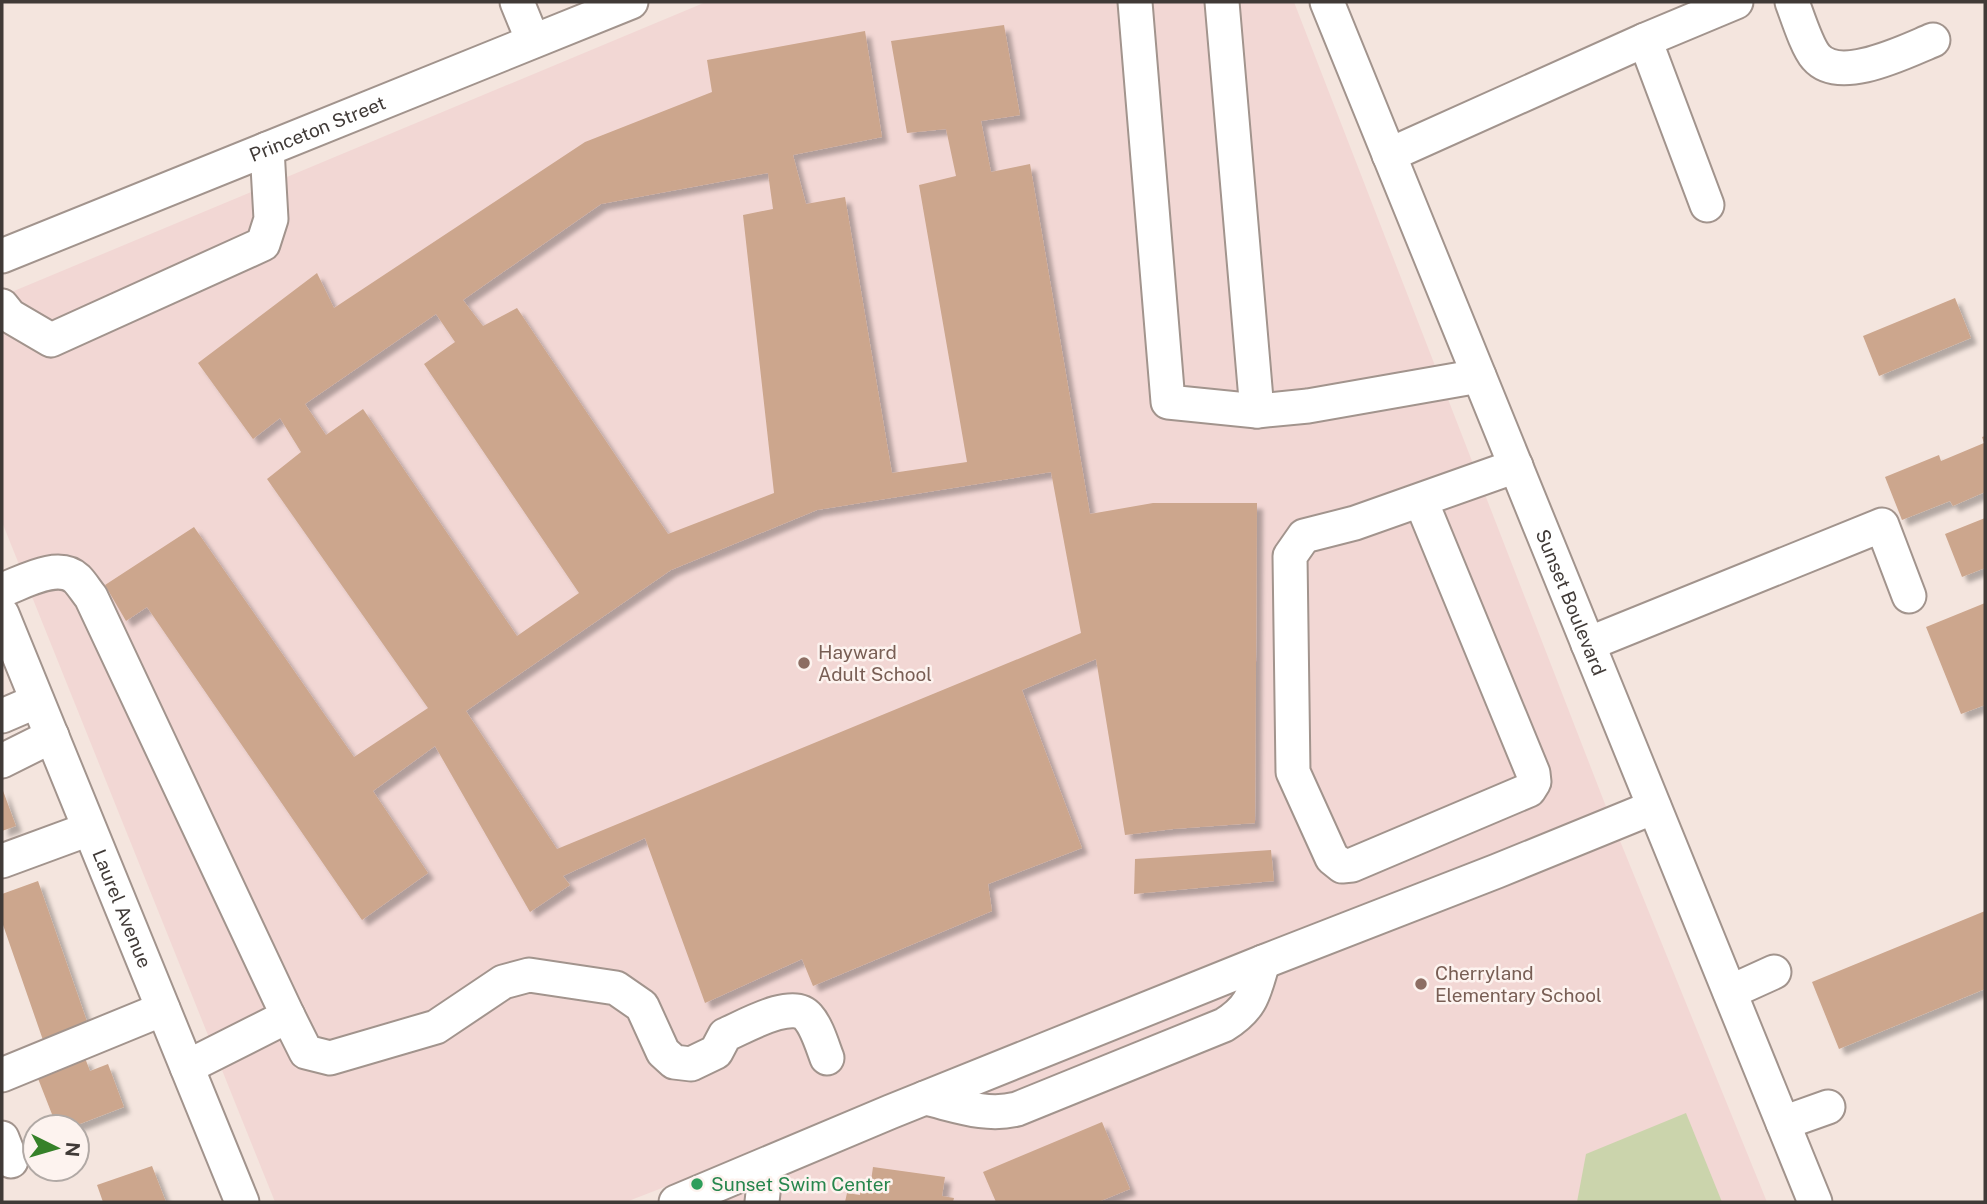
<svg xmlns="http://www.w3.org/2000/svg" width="1987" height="1204" font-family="'Public Sans',sans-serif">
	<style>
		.education { fill: #f2d7d4 }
		.green { fill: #cbd4ac }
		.building { fill: #cca68d; fill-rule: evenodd; filter: url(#shadow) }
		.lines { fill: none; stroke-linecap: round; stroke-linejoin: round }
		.minor-casing { stroke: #a2948d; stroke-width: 37 }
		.minor { stroke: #fff; stroke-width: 33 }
		.education-dot { fill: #8d6e63; stroke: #fdf3ef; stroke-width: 2.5 }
		.leisure-dot { fill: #2e9e5b; stroke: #fdf3ef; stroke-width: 2.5 }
		.labels { text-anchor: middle; stroke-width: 5; stroke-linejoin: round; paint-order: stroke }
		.street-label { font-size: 19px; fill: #403a37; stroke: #fdf3ef }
		.education-label { font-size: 19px; fill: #785e54; stroke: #fdf3ef; text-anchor: start }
		.leisure-label { font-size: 19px; fill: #27864d; stroke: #fdf3ef; text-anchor: start }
	</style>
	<defs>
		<filter id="shadow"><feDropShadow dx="6" dy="6" stdDeviation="2" flood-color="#0004"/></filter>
	</defs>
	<rect width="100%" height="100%" fill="#f4e5de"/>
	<!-- education -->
	<path class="education" d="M706 2H1294L1605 804 1767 1202H720L721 1165 626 1202H275L2 522V296Z"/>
	<!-- green -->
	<path class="green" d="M1686 1113 1722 1202H1577L1586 1154Z"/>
	<!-- building -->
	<path class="building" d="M1004 25 1020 115 981 121 991 172 1030 164 1090 514 1153 503H1257L1255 823 1173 829 1125 835 1096 659 1022 690 1082 848 988 884 992 911 813 986 802 959 705 1003 645 838 563 876 570 885 530 912 435 746 373 791 428 873 362 920 147 607 126 621 105 585 194 527 354 757 428 708 267 479 301 452 280 418 253 439 198 363 317 273 334 308 585 142 712 92 707 60 865 31 882 137 793 155 806 204 845 197 892 473 967 462 919 185 956 176 946 129 907 133 891 41ZM768 173 773 209 743 215 774 493 668 534 517 308 483 326 463 300 601 204ZM436 314 455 342 424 364 579 593 517 636 363 409 326 435 305 404ZM1051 472 1081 633 557 849 466 711 671 570 817 510Z
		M1955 298 1971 338 1879 376 1863 336Z
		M1985 436V492L1953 506 1950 501 1902 520 1885 477 1939 455 1941 461 1984 443 1982 437Z
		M1985 518V568L1962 577 1945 534Z
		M1985 603V705L1961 714 1926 627Z
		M2 788 16 826 2 831Z
		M1271 850 1274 881 1134 894 1135 859Z
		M38 881 89 1027 44 1043 2 922V894Z
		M1985 911V989L1839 1049 1812 982Z
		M85 1058 90 1071 108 1064 124 1107 72 1127H57L37 1076Z
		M1102 1122 1130 1189 1098 1202H996L983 1172Z
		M152 1166 166 1202H103L97 1185Z
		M873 1167 945 1177 942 1196 954 1198 953 1202H845L847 1193 860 1195 862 1180 871 1181Z"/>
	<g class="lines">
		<!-- minor casing -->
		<g class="minor-casing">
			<g id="minor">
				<path d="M517 2 533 41"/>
				<path d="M1135 2 1168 402 1257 411 1308 406 1479 376"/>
				<path d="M1222 2 1257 411"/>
				<path id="s1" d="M1327 2 1815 1202"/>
				<path d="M1792 2C1797 15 1807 47 1816 57 1840 85 1906 51 1933 40"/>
				<path d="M1645 40 1736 2"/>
				<path d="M1389 155 1645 40 1707 205"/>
				<path id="s2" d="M2 256 631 2"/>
				<path d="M2 306 10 316 51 340 263 244 271 219 267 149"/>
				<path d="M1421 501 1533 773 1534 782 1529 790 1352 865 1342 866 1332 858 1293 772 1290 556 1304 536 1355 523 1516 466"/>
				<path d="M2 590C22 583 58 561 77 579 82 584 86 591 91 597L288 1016 187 1067"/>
				<path id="s3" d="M2 614 242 1202"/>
				<path d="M1588 644 1882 525 1909 596"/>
				<path d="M2 716 37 701"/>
				<path d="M2 761 52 736"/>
				<path d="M2 861 89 829"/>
				<path d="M1730 992 1774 972"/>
				<path d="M288 1016 306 1052 330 1058 436 1027 503 982 529 975 616 988 642 1006 663 1052 674 1062 691 1064 716 1052 725 1035C744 1027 793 998 808 1017 817 1027 822 1045 827 1058"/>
				<path d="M2 1075 163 1009"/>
				<path d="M925 1098C956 1105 986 1117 1017 1109L1224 1025C1253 1007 1254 992 1263 962"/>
				<path d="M1783 1123 1828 1107"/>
				<path d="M2 1138 11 1161"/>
				<path d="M676 1202 890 1112 1263 962 1497 871 1654 807"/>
				<path d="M762 1202 766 1165"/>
			</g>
		</g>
		<!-- minor -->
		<use href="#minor" class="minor"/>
	</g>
	<!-- markers -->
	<g class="education-dot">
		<circle cx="804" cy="663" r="7"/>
		<circle cx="1421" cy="984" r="7"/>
	</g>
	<circle class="leisure-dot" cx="697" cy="1184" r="7"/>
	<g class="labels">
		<!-- street labels -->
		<g class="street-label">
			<text dy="7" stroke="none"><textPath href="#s2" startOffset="340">Princeton Street</textPath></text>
			<text dy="7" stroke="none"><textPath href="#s1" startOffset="648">Sunset Boulevard</textPath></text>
			<text dy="7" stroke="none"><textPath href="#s3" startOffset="318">Laurel Avenue</textPath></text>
		</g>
		<!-- education labels -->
		<g class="education-label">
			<text x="818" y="659">Hayward<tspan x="818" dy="22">Adult School</tspan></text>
			<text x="1435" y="980">Cherryland<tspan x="1435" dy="22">Elementary School</tspan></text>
		</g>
		<!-- leisure labels -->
		<g class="leisure-label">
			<text x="711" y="1191">Sunset Swim Center</text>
		</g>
	</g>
	<!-- border -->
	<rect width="1987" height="1204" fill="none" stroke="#403a37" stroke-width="7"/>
	<!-- north arrow -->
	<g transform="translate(56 1148) rotate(95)"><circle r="33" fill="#fdf3ef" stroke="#b1a9a5" stroke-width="2"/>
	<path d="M0-5L12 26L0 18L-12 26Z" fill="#368129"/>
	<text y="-10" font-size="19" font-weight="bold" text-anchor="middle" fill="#403a37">N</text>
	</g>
</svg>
